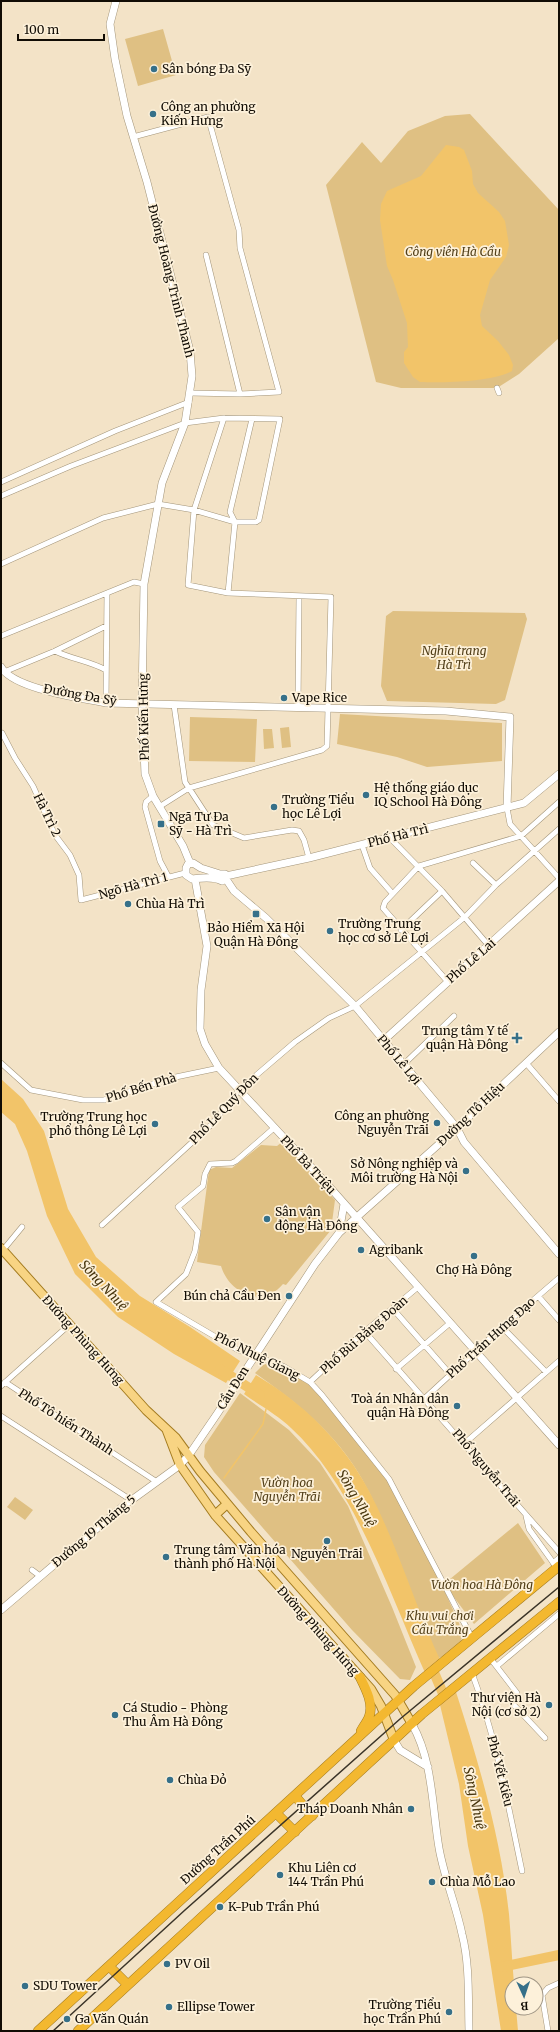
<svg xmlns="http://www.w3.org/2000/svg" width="560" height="2032" font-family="Merriweather,serif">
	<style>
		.green { fill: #dfc083 }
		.water { fill: #f2c469 }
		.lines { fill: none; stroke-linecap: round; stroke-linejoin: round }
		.stream { stroke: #f2c469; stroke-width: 1.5 }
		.river { stroke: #f2c469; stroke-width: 10 }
		.street-casing { stroke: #a3957a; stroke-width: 6 }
		.secondary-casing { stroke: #a3957a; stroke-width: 8 }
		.primary-casing { stroke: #a47c21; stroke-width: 10 }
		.highway-casing { stroke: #a47c21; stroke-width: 10 }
		.street { stroke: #fff; stroke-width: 5 }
		.secondary { stroke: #fff; stroke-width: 7 }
		.primary { stroke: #f8d483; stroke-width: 8 }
		.highway { stroke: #f3b830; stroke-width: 9 }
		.rail { stroke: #3b3428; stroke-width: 1.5 }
		.poi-dot { fill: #367089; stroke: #fdf1da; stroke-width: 1.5 }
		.labels { text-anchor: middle; stroke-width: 3.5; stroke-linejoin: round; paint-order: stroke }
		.poi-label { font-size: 12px; fill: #110c04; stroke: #fdf1da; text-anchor: start }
		.park-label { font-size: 12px; font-style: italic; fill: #523f19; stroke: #fdf1da }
		.street-label { font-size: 12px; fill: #110c04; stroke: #fdf1da }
		.water-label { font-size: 13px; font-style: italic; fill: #48360e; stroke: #fdf1da }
	</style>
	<rect width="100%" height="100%" fill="#f3e3c7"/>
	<!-- green -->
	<path class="green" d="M163 29 176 75 138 86 125 39Z
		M470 114 559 210V338L519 374 497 388H401L376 382 326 185 362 142 381 163 408 131 445 116Z
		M393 611 525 613 527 619 505 700 496 704 387 701 381 686 386 616Z
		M340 714 502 723V761L427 767 397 757 337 744Z
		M190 717 257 719 255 762 189 761Z
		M289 727 291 747 282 748 280 728Z
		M263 729H272L274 748 264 749Z
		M282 1142 335 1200 331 1230 286 1285 283 1284C262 1309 229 1293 221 1266L197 1262 209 1170 216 1167 232 1168 261 1145 277 1146Z
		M264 1364 282 1366 308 1384 321 1395 388 1479 421 1539 459 1623C460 1627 462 1632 462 1637 461 1647 448 1658 438 1658 409 1600 394 1536 362 1479 337 1434 296 1402 255 1373Z
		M240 1393 289 1430 320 1463 348 1506 392 1607 416 1667 410 1680 400 1679 352 1630 214 1472 204 1457 205 1445Z
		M15 1497 33 1510 25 1520 7 1507Z
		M518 1523 545 1563 474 1624 444 1584Z"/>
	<!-- water -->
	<path class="water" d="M446 145 459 147 464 150 472 171 473 184 478 193 499 212 505 221 509 245 506 257 490 280 480 315 482 326 498 341 509 355 513 365 512 371C493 382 443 383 420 382L413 377 404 363V352L408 347 407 323 393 280 387 266 380 220 381 204 387 191 421 176Z
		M1 1079 23 1099 44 1131 68 1209 96 1257 140 1296 190 1327 240 1361 226 1383 174 1354 118 1317 75 1274 47 1216 27 1151 15 1124 1 1112Z
		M256 1375C303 1403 344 1443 369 1491 398 1546 415 1606 441 1662L426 1675C390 1595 356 1488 291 1428 278 1415 259 1405 244 1394Z
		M456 1692C479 1763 501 1839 509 1914 511 1937 512 1961 514 1984H512V2008H516L518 2031H501L483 1915 468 1846 459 1784 440 1705Z"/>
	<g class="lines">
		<!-- stream -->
		<path class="stream" d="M224 1478 263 1424 266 1409"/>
		<!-- river -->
		<path class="river" d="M220 1369 260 1395
			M430 1663 447 1703
			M501 1967 559 1955"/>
		<!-- street casing -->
		<g class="street-casing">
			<path id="street" d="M133 137 208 117 239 230 240 248 279 392 240 394 190 393
				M206 255 240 394
				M497 388 499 393
				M1 482 115 431 189 402
				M1 496 71 466 185 423 224 418 280 419 259 520 256 522H235L194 510 158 504 103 518 1 564
				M228 593 235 522 230 512 252 419
				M1 636 134 582 144 584
				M55 651C71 659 89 661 106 670
				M4 672 55 651 106 626
				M106 703 107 593
				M174 705 185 782 213 825 244 838 292 830 299 831 304 840 309 858
				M298 708 299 597
				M2 733 15 758 33 786 55 835 70 855 79 875 81 900 185 873
				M153 796 146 802 145 807 160 861 168 876
				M159 807 189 788 322 750 327 746 331 597 228 593 188 585 194 510 224 418
				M507 808 510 824 559 878
				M390 838 442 891 489 946
				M362 845 370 868 392 893
				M473 863 496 885
				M401 930 442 891
				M448 982 383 908 385 902 419 866 521 836 559 802
				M1 1063 31 1090 83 1100H104L171 1078 219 1068
				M526 1063 559 1101
				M403 1065 454 1016
				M274 1128 236 1161 232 1163 210 1164 205 1174 203 1186 178 1207 198 1232 195 1251 186 1274 156 1302 238 1350 283 1366 310 1382 322 1395 389 1479 472 1638
				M102 1225 211 1125 239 1090 295 1042 329 1018 355 1006 465 917 496 885 559 829
				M3 1250 22 1227
				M538 1296 559 1320
				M393 1309 450 1374
				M502 1327 546 1372
				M365 1332 559 1552
				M396 1369 450 1323
				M5 1382 157 1482
				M310 1382 356 1339 418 1287
				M1 1386 69 1325
				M425 1398 502 1327 559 1278
				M1 1416 131 1500
				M465 1443 559 1361
				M526 1516 529 1529 557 1568
				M553 1563 559 1558
				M32 1570 40 1576
				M490 1658 517 1693 513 1704 545 1738
				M497 1666 559 1614
				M472 1673C496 1737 508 1805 522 1871
				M548 2031 542 1995 548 1988 559 1983"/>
		</g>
		<!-- secondary casing -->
		<g class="secondary-casing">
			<path id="secondary" d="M116 1 110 24 115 59 127 116 147 182 190 351 192 376 185 423 162 483 144 584 142 703 145 774 153 796 183 846 190 863
				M1 667C13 689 81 698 106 703L446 711 510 717 507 808
				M226 876 309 858 524 803 559 774
				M195 879 207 946 201 990 200 1029 205 1044 219 1068 326 1183 559 1445
				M226 879 222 881C214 876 201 878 192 879L186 875V868L188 864 193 863 201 868 220 874H225L226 879 234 891 266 918 355 1006 457 1128 464 1142 559 1254
				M383 1041 559 881
				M339 1233 344 1204
				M1 1610 122 1507 180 1465 189 1455 217 1414 315 1264 339 1233 457 1128 559 1032
				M412 1724C433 1761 432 1807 439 1848 444 1877 456 1905 462 1934 470 1965 468 1999 469 2031
				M394 1740 400 1750 428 1767"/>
		</g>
		<!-- primary casing -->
		<g class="primary-casing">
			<path id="primary" d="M1 1248 146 1410 176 1438 200 1471 251 1532 395 1695 412 1724
				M167 1431 180 1465 215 1515 371 1689 381 1706 394 1740
				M215 1515 227 1504"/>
		</g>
		<!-- highway casing -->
		<g class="highway-casing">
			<path id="highway" d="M360 1677C366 1689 374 1704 369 1717 367 1722 363 1727 361 1731
				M295 1796 312 1816
				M276 1813 295 1832
				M109 1966 128 1985
				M38 2031 414 1686 559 1566
				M78 2031 422 1714 559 1602"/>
		</g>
		<!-- street -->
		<use href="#street" class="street"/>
		<!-- secondary -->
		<use href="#secondary" class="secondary"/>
		<!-- primary -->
		<use href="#primary" class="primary"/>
		<!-- highway -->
		<use href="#highway" class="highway"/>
		<!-- rail -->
		<path class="rail" d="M53 2031 185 1910 400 1719 559 1587"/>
	</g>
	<!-- markers -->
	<g class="poi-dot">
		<circle cx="154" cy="69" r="4"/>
		<circle cx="153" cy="114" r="4"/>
		<circle cx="284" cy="698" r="4"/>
		<circle cx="366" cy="795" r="4"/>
		<circle cx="274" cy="807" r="4"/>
		<rect x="157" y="820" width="8" height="8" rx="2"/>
		<circle cx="128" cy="904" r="4"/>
		<rect x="252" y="910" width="8" height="8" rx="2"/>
		<circle cx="330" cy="931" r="4"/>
		<path d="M515 1032h4v4h4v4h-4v4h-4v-4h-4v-4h4z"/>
		<circle cx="437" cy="1123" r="4"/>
		<circle cx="155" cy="1124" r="4"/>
		<circle cx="466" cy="1171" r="4"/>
		<circle cx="267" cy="1219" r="4"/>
		<circle cx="361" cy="1250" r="4"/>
		<circle cx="474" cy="1256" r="4"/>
		<circle cx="289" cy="1296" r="4"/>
		<circle cx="457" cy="1406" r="4"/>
		<circle cx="327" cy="1541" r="4"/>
		<circle cx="166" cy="1557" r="4"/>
		<circle cx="549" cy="1705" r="4"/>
		<circle cx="115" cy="1715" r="4"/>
		<circle cx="170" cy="1780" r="4"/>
		<circle cx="411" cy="1809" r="4"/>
		<circle cx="280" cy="1875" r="4"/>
		<circle cx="432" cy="1882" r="4"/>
		<circle cx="220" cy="1907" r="4"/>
		<circle cx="167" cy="1964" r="4"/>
		<circle cx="25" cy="1986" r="4"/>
		<circle cx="169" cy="2007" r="4"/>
		<circle cx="449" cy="2012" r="4"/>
		<circle cx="67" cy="2019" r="4"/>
	</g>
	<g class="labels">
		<!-- poi labels -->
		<g class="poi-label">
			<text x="162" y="73">Sân bóng Đa Sỹ</text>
			<text x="161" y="111">Công an phường<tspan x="161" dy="14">Kiến Hưng</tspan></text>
			<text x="292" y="702">Vape Rice</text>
			<text x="374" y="792">Hệ thống giáo dục<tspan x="374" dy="14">IQ School Hà Đông</tspan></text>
			<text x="282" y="804">Trường Tiểu<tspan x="282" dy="14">học Lê Lợi</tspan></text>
			<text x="169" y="821">Ngã Tư Đa<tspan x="169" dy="14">Sỹ - Hà Trì</tspan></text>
			<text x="136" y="908">Chùa Hà Trì</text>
			<text x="338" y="928">Trường Trung<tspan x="338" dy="14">học cơ sở Lê Lợi</tspan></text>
			<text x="256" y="932" text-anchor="middle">Bảo Hiểm Xã Hội<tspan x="256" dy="14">Quận Hà Đông</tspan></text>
			<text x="508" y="1035" text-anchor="end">Trung tâm Y tế<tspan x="508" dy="14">quận Hà Đông</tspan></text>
			<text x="429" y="1120" text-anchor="end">Công an phường<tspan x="429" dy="14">Nguyễn Trãi</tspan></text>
			<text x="147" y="1121" text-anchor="end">Trường Trung học<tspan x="147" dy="14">phổ thông Lê Lợi</tspan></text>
			<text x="458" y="1168" text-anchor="end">Sở Nông nghiệp và<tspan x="458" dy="14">Môi trường Hà Nội</tspan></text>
			<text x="275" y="1216">Sân vận<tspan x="275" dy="14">động Hà Đông</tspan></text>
			<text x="369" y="1254">Agribank</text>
			<text x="474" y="1274" text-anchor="middle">Chợ Hà Đông</text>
			<text x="281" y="1300" text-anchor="end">Bún chả Cầu Đen</text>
			<text x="449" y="1403" text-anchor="end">Toà án Nhân dân<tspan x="449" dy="14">quận Hà Đông</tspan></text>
			<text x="174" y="1554">Trung tâm Văn hóa<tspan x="174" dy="14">thành phố Hà Nội</tspan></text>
			<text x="327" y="1558" text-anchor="middle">Nguyễn Trãi</text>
			<text x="541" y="1702" text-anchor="end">Thư viện Hà<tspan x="541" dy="14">Nội (cơ sở 2)</tspan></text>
			<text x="123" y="1712">Cá Studio - Phòng<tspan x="123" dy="14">Thu Âm Hà Đông</tspan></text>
			<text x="178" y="1784">Chùa Đỏ</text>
			<text x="403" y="1813" text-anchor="end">Tháp Doanh Nhân</text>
			<text x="288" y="1872">Khu Liên cơ<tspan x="288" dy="14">144 Trần Phú</tspan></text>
			<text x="440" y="1886">Chùa Mỗ Lao</text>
			<text x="228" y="1911">K-Pub Trần Phú</text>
			<text x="175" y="1968">PV Oil</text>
			<text x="33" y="1990">SDU Tower</text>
			<text x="441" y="2009" text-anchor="end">Trường Tiểu<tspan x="441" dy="14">học Trần Phú</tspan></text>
			<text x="177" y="2011">Ellipse Tower</text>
			<text x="75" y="2023">Ga Văn Quán</text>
		</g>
		<!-- park labels -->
		<g class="park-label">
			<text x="453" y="256">Công viên Hà Cầu</text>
			<text x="454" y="655">Nghĩa trang<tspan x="454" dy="14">Hà Trì</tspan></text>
			<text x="287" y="1487">Vườn hoa<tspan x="287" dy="14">Nguyễn Trãi</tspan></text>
			<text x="482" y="1589">Vườn hoa Hà Đông</text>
			<text x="440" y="1620">Khu vui chơi<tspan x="440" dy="14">Cầu Trắng</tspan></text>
		</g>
		<!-- street labels -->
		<g class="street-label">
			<text transform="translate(171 281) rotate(76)" y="4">Đường Hoàng Trình Thanh</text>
			<text transform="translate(80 695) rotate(10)" y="4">Đường Đa Sỹ</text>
			<text transform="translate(144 717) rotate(-91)" y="4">Phố Kiến Hưng</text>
			<text transform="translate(47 815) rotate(64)" y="4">Hà Trì 2</text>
			<text transform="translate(398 836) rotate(-14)" y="4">Phố Hà Trì</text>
			<text transform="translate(133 886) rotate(-15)" y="4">Ngõ Hà Trì 1</text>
			<text transform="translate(471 961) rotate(-41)" y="4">Phố Lê Lai</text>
			<text transform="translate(399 1060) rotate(50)" y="4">Phố Lê Lợi</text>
			<text transform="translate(141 1088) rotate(-17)" y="4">Phố Bến Phà</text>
			<text transform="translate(224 1109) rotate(-46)" y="4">Phố Lê Quý Đôn</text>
			<text transform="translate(471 1114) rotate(-43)" y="4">Đường Tô Hiệu</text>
			<text transform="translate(308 1165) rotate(47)" y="4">Phố Bà Triệu</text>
			<text transform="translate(364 1335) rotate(-41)" y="4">Phố Bùi Bằng Đoàn</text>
			<text transform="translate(491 1338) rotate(-42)" y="4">Phố Trần Hưng Đạo</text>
			<text transform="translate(83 1340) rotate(48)" y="4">Đường Phùng Hưng</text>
			<text transform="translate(257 1356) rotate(26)" y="4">Phố Nhuệ Giang</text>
			<text transform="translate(233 1388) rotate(-58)" y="4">Cầu Đen</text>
			<text transform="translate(66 1422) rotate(33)" y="4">Phố Tô hiến Thành</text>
			<text transform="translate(486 1468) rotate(50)" y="4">Phố Nguyễn Trãi</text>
			<text transform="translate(94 1531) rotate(-40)" y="4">Đường 19 Tháng 5</text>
			<text transform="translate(318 1631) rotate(48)" y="4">Đường Phùng Hưng</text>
			<text transform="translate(500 1771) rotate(76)" y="4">Phố Yết Kiêu</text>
			<text transform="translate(218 1850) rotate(-42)" y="4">Đường Trần Phú</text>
		</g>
		<!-- water labels -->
		<g class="water-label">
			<text transform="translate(104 1285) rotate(47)" y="5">Sông Nhuệ</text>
			<text transform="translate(357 1498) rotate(60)" y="5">Sông Nhuệ</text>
			<text transform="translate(475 1798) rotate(78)" y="5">Sông Nhuệ</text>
		</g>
	</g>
	<!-- border -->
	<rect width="560" height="2032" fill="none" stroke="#110c04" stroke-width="4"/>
	<!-- north arrow -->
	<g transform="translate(524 1996) rotate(177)"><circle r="19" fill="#fdf1da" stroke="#9f9584"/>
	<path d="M0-3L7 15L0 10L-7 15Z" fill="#367089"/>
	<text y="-6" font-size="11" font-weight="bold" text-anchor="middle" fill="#110c04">B</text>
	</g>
	<!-- scale -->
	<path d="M18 34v6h86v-6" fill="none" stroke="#110c04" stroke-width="2"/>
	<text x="24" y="34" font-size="12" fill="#110c04" stroke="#fdf1da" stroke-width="3" paint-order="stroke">100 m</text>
</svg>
